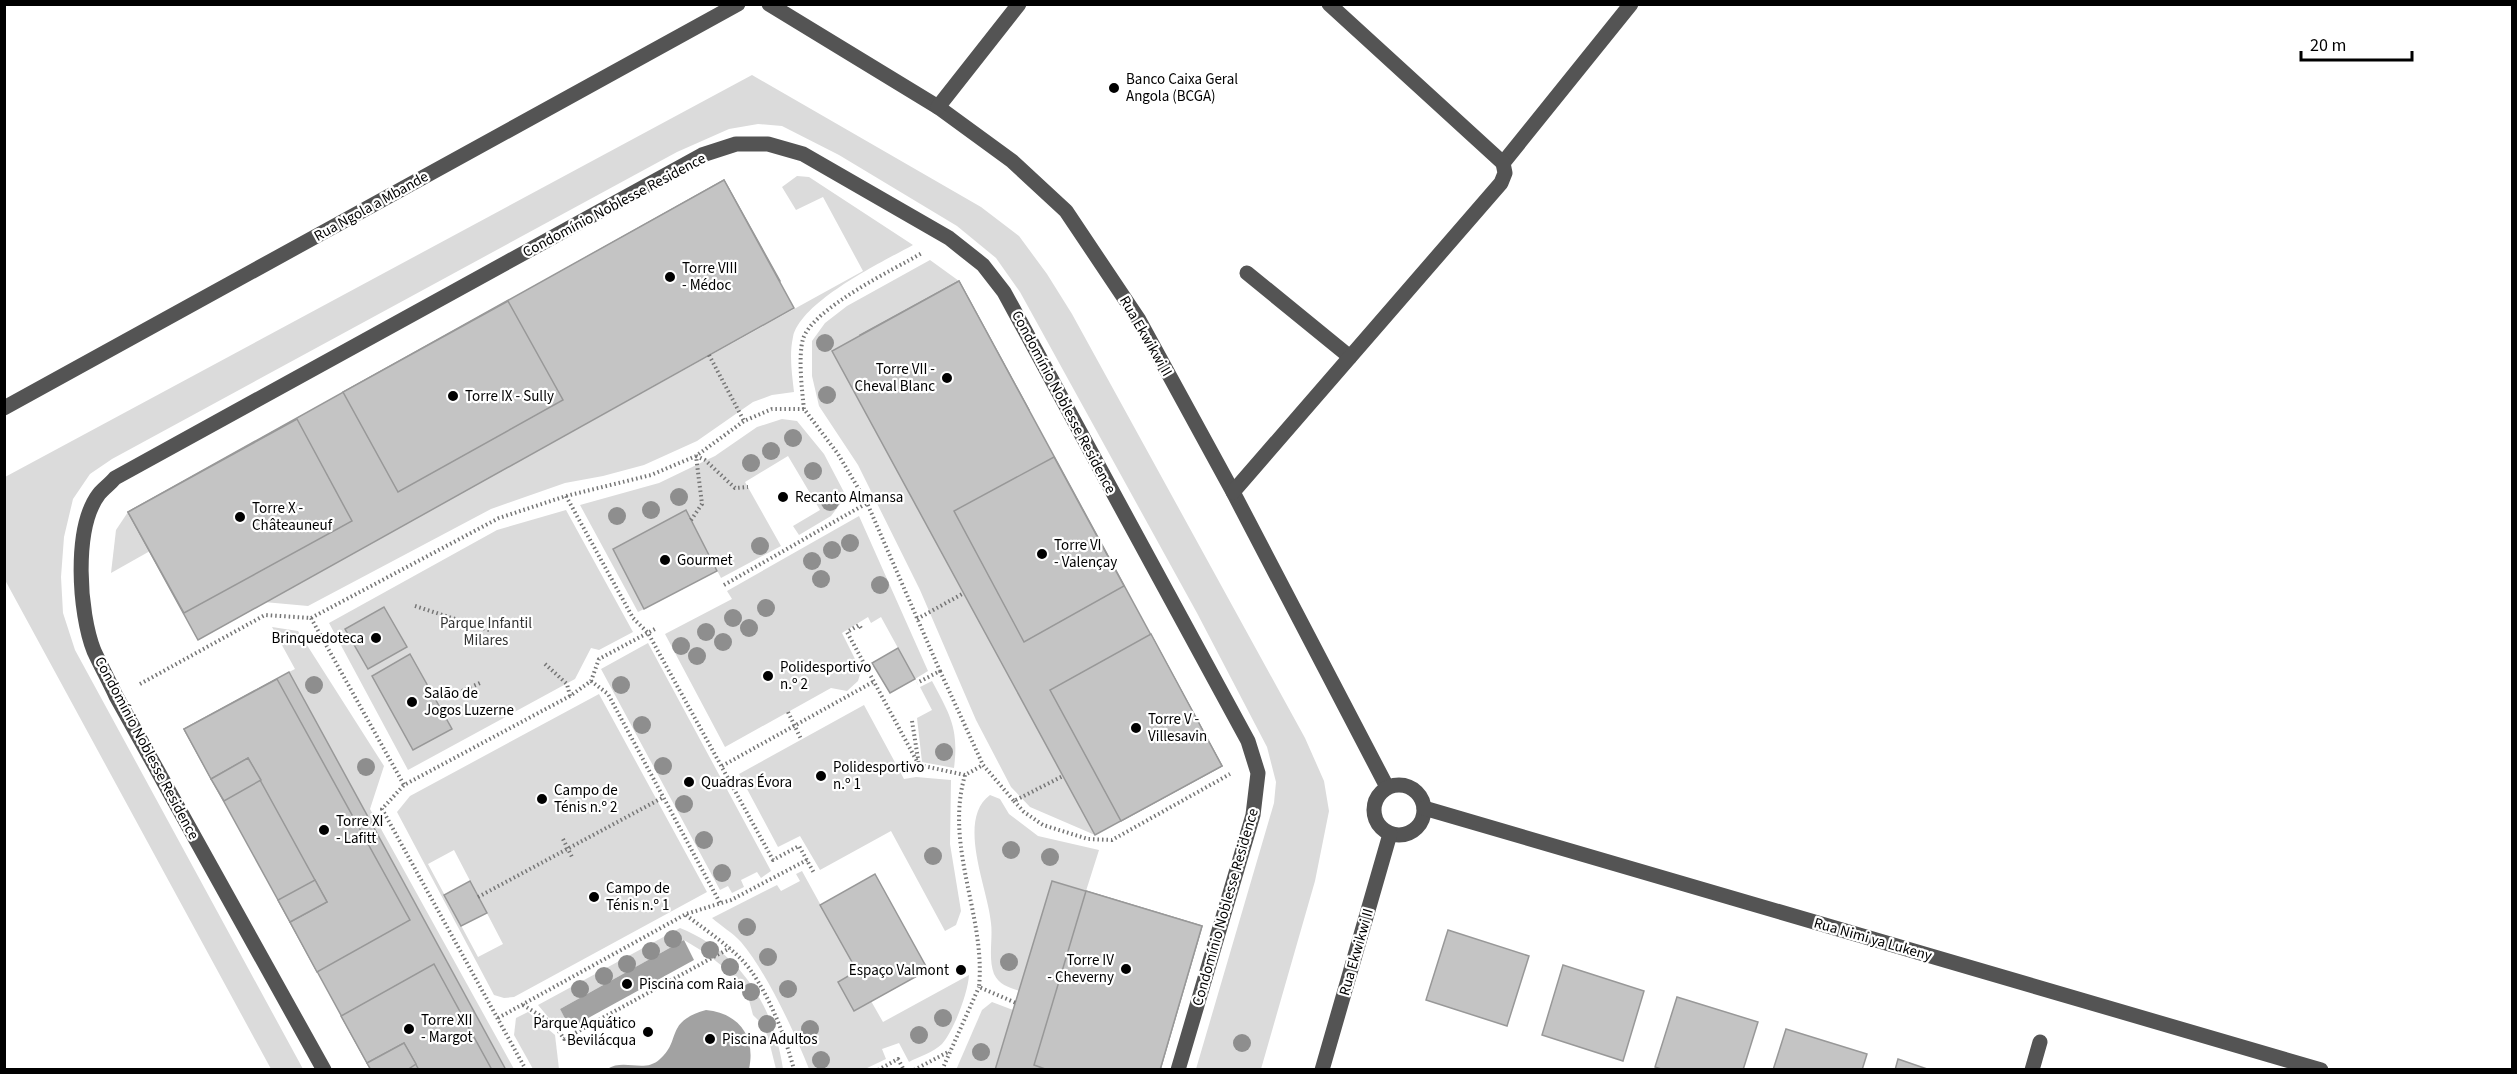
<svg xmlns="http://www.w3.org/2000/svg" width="2517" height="1074" font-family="'Source Sans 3',sans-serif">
<rect width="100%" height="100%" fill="#fff"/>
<g fill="#dbdbdb" fill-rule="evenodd">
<polygon points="752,75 981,207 1019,236 1047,274 1072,314 1305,738 1324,781 1329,811 1315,881 1261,1069 1196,1069 1274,803 1276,782 1267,747 1197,613 1020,292 996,258 957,226 839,155 782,126 758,124 729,129 677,152 112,459 90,474 73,499 64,537 61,577 63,613 75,650 303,1069 271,1069 5,580 5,477"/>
<path d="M797,176L809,177L913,245C882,262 801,301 793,337C789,355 792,374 794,392L772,395L753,402L697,441L644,465L603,476L565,483L491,509L308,606L264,602L863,271L823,197L796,210L782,187Z"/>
<polygon points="930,260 959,281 832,351 1095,835 1030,807 1011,787 976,720 920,590 858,465 819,406 812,376 812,341 825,323 847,306"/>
<polygon points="782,419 797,421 824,454 846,496 831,516 799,535 793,526 820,510 788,456 745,482 781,546 721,578 686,510 613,549 644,609 638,612 580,505 659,483 715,456 757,427"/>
<polygon points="566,510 633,632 599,650 591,648 575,679 408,770 329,623 497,530"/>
<polygon points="128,512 150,551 111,573 116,530"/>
<polygon points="859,516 928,671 915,679 881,617 871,623 868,617 842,633 861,671 858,681 847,691 831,688 725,747 665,634 732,599 727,591"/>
<polygon points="272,627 298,631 384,766 370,809 514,1069 506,1069 289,672 295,669"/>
<polygon points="648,643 771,871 761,878 757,872 741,880 744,887 732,893 728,886 720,890 601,669"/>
<path d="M932,681C950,715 959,728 954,768L922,762L917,718L932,710L920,687Z"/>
<path d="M599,694L707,892L514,997L504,998L494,995L397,812L410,796ZM454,850L503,944L478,957L428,864Z"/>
<polygon points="864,705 904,779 916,777 951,780 950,844 961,911 956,925 945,931 891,831 820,870 800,836 778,847 739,774"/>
<path d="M990,795L1000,799L1009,814L1038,836L1099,850L1086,891L1052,881L1019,991C1009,987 999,985 994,974C988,958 993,939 991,923C988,888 956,820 990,795Z"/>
<path d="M802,871L857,971L838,982L854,1011L871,1001L883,1022L969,975C968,993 954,1030 942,1044C934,1052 918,1057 909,1062L899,1043L882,1049L886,1059L865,1069H809C794,1031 767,973 741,942C733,933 721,926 712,918L777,885L781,891L800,881L796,874Z"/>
<path d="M680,928C740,952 774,1006 783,1069H776L768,1037L762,1024L753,1015L746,989L737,978L707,954L684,940L560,1009L565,1018L554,1024L538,1005Z"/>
<polygon points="992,1002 1013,1010 995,1069 956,1070 982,1010"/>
<polygon points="528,1012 555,1035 559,1069 533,1069 514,1035 516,1018"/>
</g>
<g fill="#a2a2a2">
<polygon points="684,940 694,960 570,1028 560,1009"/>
<path d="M706,1010C739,1013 756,1037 749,1069H607C625,1058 644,1074 660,1059C682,1040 664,1022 706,1010Z"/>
</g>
<g fill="#c4c4c4" stroke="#989898" stroke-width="1.5">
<polygon points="724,180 780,281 616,373 560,272"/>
<polygon points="724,180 794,308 198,640 128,512"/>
<polygon points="959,281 1029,410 930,465 860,335"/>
<polygon points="959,281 1222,766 1095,835 832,351"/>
<polygon points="508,301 563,400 398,492 343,392"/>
<polygon points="297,419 352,521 184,613 128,512"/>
<polygon points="1054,457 1124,586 1024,642 954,511"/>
<polygon points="686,510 717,571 644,609 613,549"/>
<polygon points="384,607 407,647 368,669 345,629"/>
<polygon points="1151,634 1222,766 1121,821 1050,690"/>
<polygon points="898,648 915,679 890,693 872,663"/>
<polygon points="410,654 452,729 413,750 372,676"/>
<polygon points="289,672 506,1070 371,1070 284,911 184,729"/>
<polygon points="277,679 410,920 317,972 290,922 327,902 248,758 211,779 184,729"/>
<polygon points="248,758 261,780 224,801 211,779"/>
<polygon points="875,874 928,970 854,1011 838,982 857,971 820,905"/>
<polygon points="315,880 327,902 290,922 278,900"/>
<polygon points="470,881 487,913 461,926 444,895"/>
<polygon points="1052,881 1202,926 1160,1070 995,1070"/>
<polygon points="1086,891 1202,926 1160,1070 1048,1070 1034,1065"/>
<polygon points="1448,930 1529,956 1507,1026 1426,1000"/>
<polygon points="434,964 492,1070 419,1070 404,1043 367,1063 341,1016"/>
<polygon points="1563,965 1644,991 1623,1061 1542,1035"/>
<polygon points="1677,997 1758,1022 1743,1070 1664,1070 1655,1067"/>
<polygon points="1786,1029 1867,1054 1862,1070 1773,1070"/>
<polygon points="404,1043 416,1064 407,1070 371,1070 367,1063"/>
<polygon points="1898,1059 1930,1070 1895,1070"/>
</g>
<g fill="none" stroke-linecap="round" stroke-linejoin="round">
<g stroke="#767676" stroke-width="4" stroke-dasharray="1.5 3" stroke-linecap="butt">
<polyline points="709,355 744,421"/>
<path d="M804,409C802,391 798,356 803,339C813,308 893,270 922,253"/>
<polyline points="696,456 705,460 735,488 748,487"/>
<polyline points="566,496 633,618 648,633 773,860 799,846 814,873"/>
<polyline points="691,520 702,504 696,456"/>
<polyline points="724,585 867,503"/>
<polyline points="415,606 492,631"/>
<polyline points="311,618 404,785"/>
<polyline points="917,619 964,593"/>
<polyline points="861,628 859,625 847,632 919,765"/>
<polyline points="545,664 567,684 570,696"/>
<polyline points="940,671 983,765 1014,801 1063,776"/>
<polyline points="591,681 608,694 720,903"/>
<polyline points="140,684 265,615 311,618 499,518 566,496 651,475 696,456 744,421 772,409 804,409 838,454 867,503 940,671 917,683"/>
<polyline points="462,691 480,683"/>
<polyline points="788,712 801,739"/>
<polyline points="912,721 919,765 965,775 983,765"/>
<polyline points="722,766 873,682"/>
<path d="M965,775C944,847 986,916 979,987L1016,1003"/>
<polyline points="1014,801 1024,812 1043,825 1088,839 1112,840 1230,774"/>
<polyline points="563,839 572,857"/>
<polyline points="478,897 662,798"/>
<path d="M686,915C704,929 724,942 740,958C764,981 786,1037 794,1070"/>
<polyline points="523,1005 554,1024 564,1039 730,948"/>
<polyline points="498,1018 686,914 731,900 807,860"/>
<polyline points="526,1070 382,809 404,785 570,696 591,681 599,659 655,629"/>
<polyline points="878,1070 898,1059 904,1070"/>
<polyline points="914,1070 950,1051"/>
<polyline points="942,1070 979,987"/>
</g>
<g stroke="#545454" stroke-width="15">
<polyline points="769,4 938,107 1012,161 1066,211 1139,320 1233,492 1387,787"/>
<polyline points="938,107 1019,4"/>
<polyline points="1503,163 1631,4"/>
<polyline points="1247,273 1350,357"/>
<polyline points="4,408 738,4"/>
<polyline points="1233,492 1501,183 1505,173 1503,163 1329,4"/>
<circle cx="1399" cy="810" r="25"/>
<polyline points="1424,808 2321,1070"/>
<path d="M324,1070L116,696C109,681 101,666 94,651C79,613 73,528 99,494C103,489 110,484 115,478L702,155L736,144H768L803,154L949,238L983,265L1004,292L1248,741L1258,773L1253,815L1178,1070"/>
<polyline points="1322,1070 1390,834"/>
<polyline points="2032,1070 2040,1042"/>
</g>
</g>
<g fill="#8e8e8e">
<circle cx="825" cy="343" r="9"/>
<circle cx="827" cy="395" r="9"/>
<circle cx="793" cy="438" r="9"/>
<circle cx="771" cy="451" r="9"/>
<circle cx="751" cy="463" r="9"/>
<circle cx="813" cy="471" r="9"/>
<circle cx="679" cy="497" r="9"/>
<circle cx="830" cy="502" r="9"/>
<circle cx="651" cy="510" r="9"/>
<circle cx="617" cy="516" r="9"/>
<circle cx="850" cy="543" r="9"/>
<circle cx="760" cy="546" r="9"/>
<circle cx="832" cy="550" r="9"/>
<circle cx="812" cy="561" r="9"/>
<circle cx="821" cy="579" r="9"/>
<circle cx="880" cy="585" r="9"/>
<circle cx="766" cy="608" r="9"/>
<circle cx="733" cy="618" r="9"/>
<circle cx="749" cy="628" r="9"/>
<circle cx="706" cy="632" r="9"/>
<circle cx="723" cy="642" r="9"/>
<circle cx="681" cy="646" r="9"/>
<circle cx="697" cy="656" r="9"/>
<circle cx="314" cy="685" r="9"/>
<circle cx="621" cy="685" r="9"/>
<circle cx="642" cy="725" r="9"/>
<circle cx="944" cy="752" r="9"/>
<circle cx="663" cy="766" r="9"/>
<circle cx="366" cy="767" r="9"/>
<circle cx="684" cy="804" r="9"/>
<circle cx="704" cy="840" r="9"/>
<circle cx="1011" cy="850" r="9"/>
<circle cx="933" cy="856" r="9"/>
<circle cx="1050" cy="857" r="9"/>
<circle cx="722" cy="873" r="9"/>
<circle cx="747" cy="927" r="9"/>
<circle cx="673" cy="939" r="9"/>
<circle cx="710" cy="950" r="9"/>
<circle cx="651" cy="951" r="9"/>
<circle cx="768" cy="957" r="9"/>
<circle cx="1009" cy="962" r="9"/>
<circle cx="627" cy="964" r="9"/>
<circle cx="730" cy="967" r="9"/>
<circle cx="604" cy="976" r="9"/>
<circle cx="580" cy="989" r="9"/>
<circle cx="788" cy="989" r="9"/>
<circle cx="751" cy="992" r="9"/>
<circle cx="943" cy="1018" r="9"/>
<circle cx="767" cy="1024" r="9"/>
<circle cx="810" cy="1029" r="9"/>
<circle cx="919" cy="1035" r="9"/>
<circle cx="1242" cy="1043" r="9"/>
<circle cx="981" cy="1052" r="9"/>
<circle cx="821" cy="1060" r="9"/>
</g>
<g fill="#000" stroke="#fff" stroke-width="2">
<circle cx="1114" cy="88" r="6"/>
<circle cx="670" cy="277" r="6"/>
<circle cx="947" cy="378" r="6"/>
<circle cx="453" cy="396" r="6"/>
<circle cx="783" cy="497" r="6"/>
<circle cx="240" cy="517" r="6"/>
<circle cx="1042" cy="554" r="6"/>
<circle cx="665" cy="560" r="6"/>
<circle cx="376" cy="638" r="6"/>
<circle cx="768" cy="676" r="6"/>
<circle cx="412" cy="702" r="6"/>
<circle cx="1136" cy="728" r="6"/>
<circle cx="821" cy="776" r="6"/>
<circle cx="689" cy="782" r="6"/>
<circle cx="542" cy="799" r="6"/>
<circle cx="324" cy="830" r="6"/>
<circle cx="594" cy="897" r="6"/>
<circle cx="1126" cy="969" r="6"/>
<circle cx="961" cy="970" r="6"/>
<circle cx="627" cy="984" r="6"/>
<circle cx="409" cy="1029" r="6"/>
<circle cx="648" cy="1032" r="6"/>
<circle cx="710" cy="1039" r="6"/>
</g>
<g text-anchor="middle" stroke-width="4.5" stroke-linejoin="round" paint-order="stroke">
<g font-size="15" fill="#000" stroke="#fff" text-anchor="start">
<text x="1126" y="84">Banco Caixa Geral<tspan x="1126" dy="17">Angola (BCGA)</tspan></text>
<text x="682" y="273">Torre VIII<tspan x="682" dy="17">- Médoc</tspan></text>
<text x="935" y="374" text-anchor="end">Torre VII -<tspan x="935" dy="17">Cheval Blanc</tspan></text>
<text x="465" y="401">Torre IX - Sully</text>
<text x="795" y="502">Recanto Almansa</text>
<text x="252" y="513">Torre X -<tspan x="252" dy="17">Châteauneuf</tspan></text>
<text x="1054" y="550">Torre VI<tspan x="1054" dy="17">- Valençay</tspan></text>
<text x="677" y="565">Gourmet</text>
<text x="364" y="643" text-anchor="end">Brinquedoteca</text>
<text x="780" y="672">Polidesportivo<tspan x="780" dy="17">n.º 2</tspan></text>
<text x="424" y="698">Salão de<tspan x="424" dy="17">Jogos Luzerne</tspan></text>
<text x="1148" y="724">Torre V -<tspan x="1148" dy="17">Villesavin</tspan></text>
<text x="833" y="772">Polidesportivo<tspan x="833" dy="17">n.º 1</tspan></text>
<text x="701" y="787">Quadras Évora</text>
<text x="554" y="795">Campo de<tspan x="554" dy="17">Ténis n.º 2</tspan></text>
<text x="336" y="826">Torre XI<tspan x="336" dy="17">- Lafitt</tspan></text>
<text x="606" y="893">Campo de<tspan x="606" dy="17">Ténis n.º 1</tspan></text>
<text x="1114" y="965" text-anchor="end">Torre IV<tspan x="1114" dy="17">- Cheverny</tspan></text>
<text x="949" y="975" text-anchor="end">Espaço Valmont</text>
<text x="639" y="989">Piscina com Raia</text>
<text x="421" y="1025">Torre XII<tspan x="421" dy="17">- Margot</tspan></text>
<text x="636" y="1028" text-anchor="end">Parque Aquático<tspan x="636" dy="17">Bevilácqua</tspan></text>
<text x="722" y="1044">Piscina Adultos</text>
</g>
<g font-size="15" fill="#000" stroke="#fff">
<text transform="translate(614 205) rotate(-28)" y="5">Condomínio Noblesse Residence</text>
<text transform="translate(371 206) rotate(-29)" y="5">Rua Ngola a Mbande</text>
<text transform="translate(1146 336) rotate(60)" y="5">Rua Ekwikwi II</text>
<text transform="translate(1064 402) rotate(62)" y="5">Condomínio Noblesse Residence</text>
<text transform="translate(147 748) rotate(62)" y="5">Condomínio Noblesse Residence</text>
<text transform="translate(1225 907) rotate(-74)" y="5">Condomínio Noblesse Residence</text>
<text transform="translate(1873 939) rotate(16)" y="5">Rua Nimi ya Lukeny</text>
<text transform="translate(1356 952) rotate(-74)" y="5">Rua Ekwikwi II</text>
</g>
<g font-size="15" fill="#323232" stroke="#fff">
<text x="486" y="628">Parque Infantil<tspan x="486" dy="17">Milares</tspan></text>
</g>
</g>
<rect width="2517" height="1074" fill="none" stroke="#000000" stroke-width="12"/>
<path d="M2301 51v9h111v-9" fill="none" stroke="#000000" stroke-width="3"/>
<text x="2310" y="51" font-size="18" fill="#000000" stroke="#ffffff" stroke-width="4.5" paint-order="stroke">20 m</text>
</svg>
